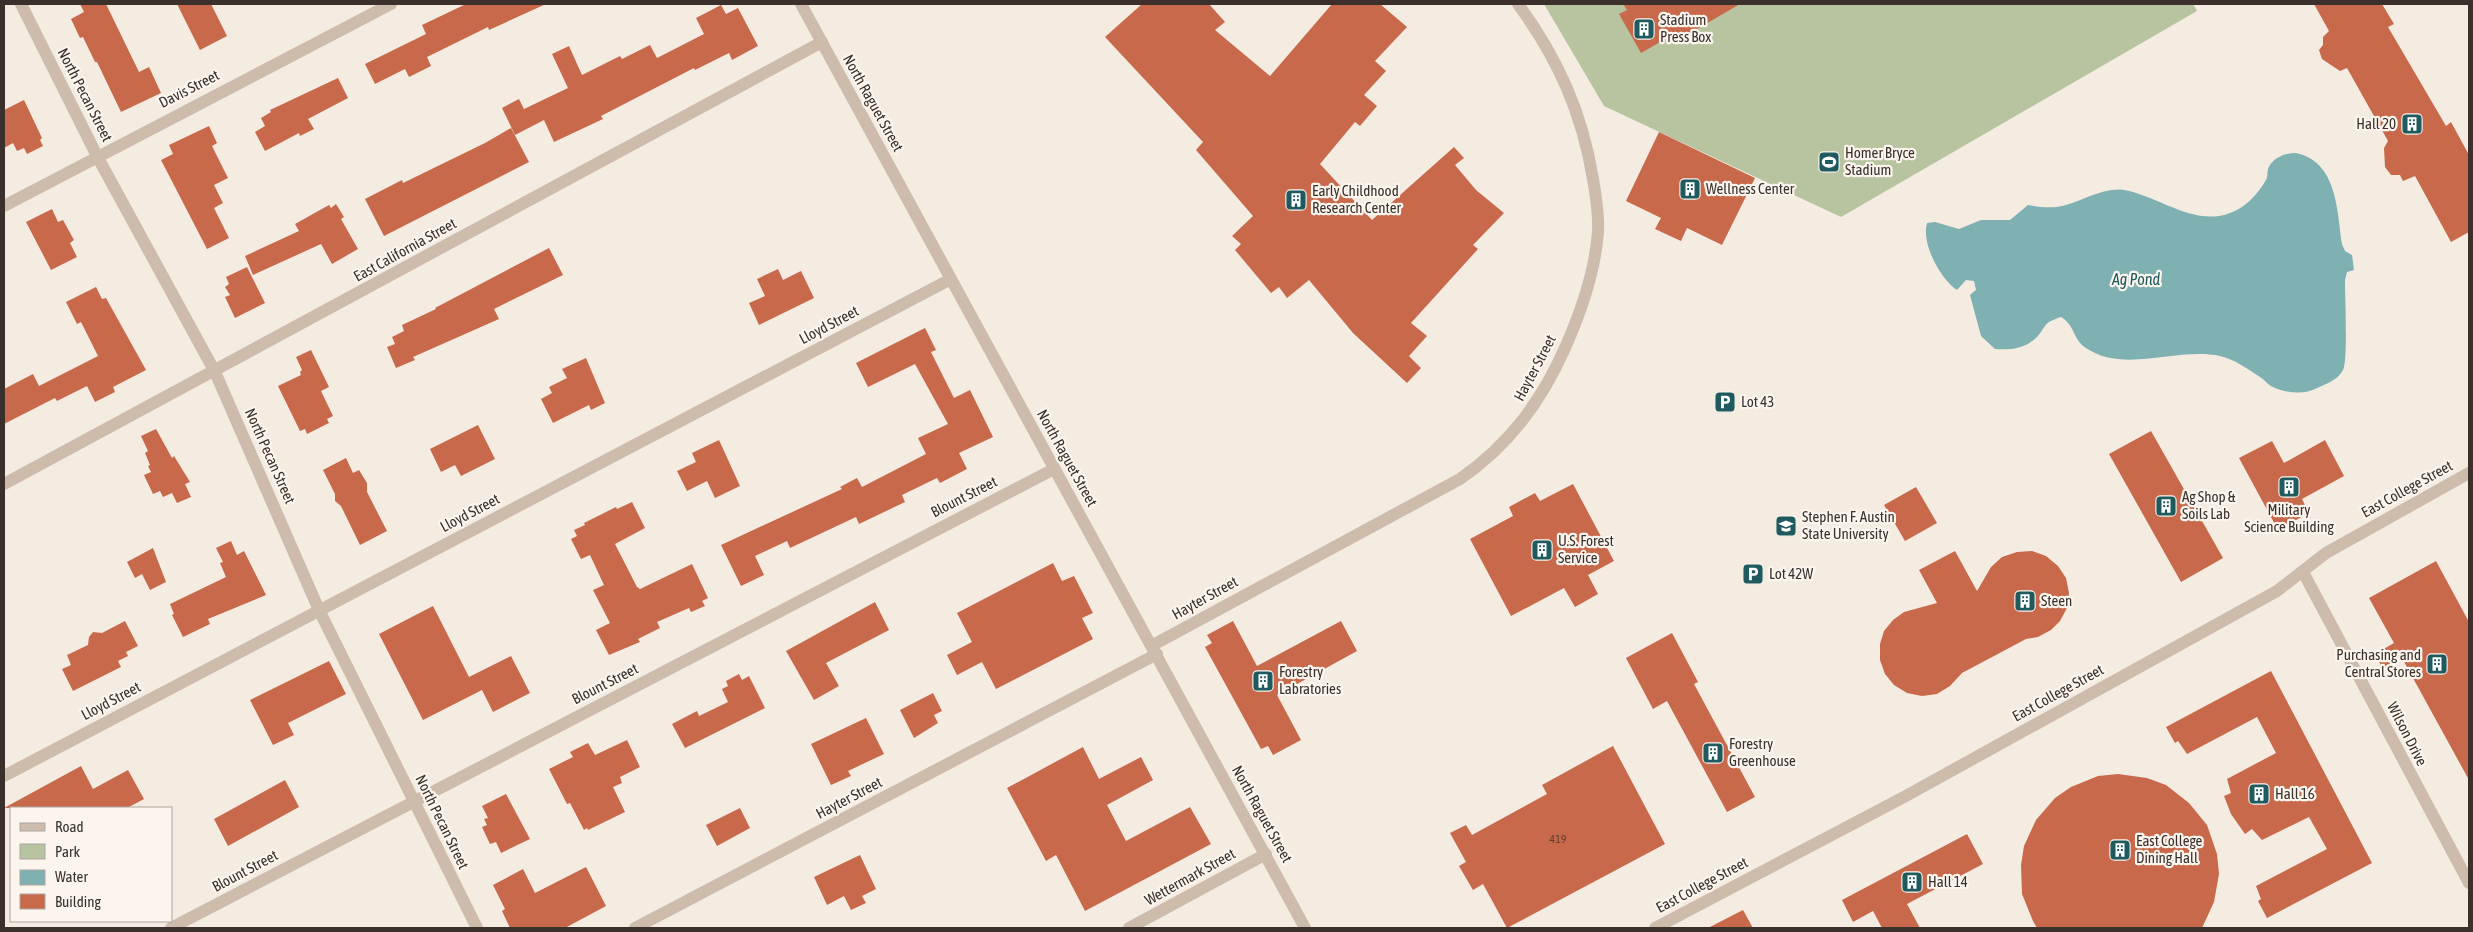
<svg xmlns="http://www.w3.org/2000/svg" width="2473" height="932" font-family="'Asap Condensed',sans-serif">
<rect width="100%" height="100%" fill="#f4ebe1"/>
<polygon fill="#b8c4a0" points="1544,4 2193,4 2197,11 1841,217 1604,106"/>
<path fill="#7fb0b2" d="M2296,153C2337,162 2337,209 2342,244L2345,251L2352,255L2354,270L2347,272L2345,280C2345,296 2348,361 2343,370C2337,381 2325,384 2315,389C2303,395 2284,393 2271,386C2267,384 2264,379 2260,377C2248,369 2234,359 2220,356C2177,347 2124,374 2086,348C2073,340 2075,325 2061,317C2042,323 2047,326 2037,337C2025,349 2011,350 1995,349L1981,336L1970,295L1976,290L1974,281L1966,280L1957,290C1940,279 1921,243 1927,223L1935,222L1959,229L1981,220H2010L2028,205C2040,207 2054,209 2066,205C2084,200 2105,187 2124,190C2158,196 2195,227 2230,213C2245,208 2258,194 2266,180C2268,177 2267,173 2268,169C2272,158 2285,153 2296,153Z"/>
<g fill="#c8694b">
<polygon points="80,4 106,4 139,72 149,67 161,93 121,112 97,62 95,62 83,37 80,38 71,19 84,12"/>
<polygon points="177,4 211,4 227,36 200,50"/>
<polygon points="466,4 546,4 489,30 488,27 427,57 431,66 409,77 405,69 375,84 365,64 426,34 422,25"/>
<polygon points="1142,4 1209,4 1225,22 1215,30 1270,76 1332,4 1380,4 1407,27 1375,61 1386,71 1364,95 1377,106 1360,126 1355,122 1320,164 1372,220 1454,147 1464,158 1455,165 1476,190 1504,213 1473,245 1478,249 1411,323 1427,336 1409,356 1421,368 1407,383 1353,333 1309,280 1287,298 1279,287 1271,293 1235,250 1241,244 1232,236 1253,216 1196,150 1203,142 1105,37"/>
<polygon points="1623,4 1740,4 1673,43 1669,37 1641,53 1619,14 1627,10"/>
<polygon points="2314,4 2382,4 2394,24 2388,27 2446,126 2451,122 2469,155 2469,232 2451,242 2415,176 2403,181 2400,175 2391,175 2385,167 2384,148 2388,141 2347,68 2340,71 2322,59 2319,50 2323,45 2323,37 2329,31"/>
<polygon points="721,5 726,14 738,8 758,46 732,60 729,53 695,70 694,68 601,116 603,119 554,142 544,120 515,135 502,108 519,99 524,109 568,88 552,54 569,46 582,75 620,56 622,59 650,45 657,58 704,34 696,18"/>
<polygon points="338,78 348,98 308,119 314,129 300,136 299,133 265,151 255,132 265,126 261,118 271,112 270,110"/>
<polygon points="24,100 42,138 40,140 43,146 27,154 24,148 17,151 13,143 4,148 4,110"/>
<polygon points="209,126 217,143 212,146 228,178 214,185 223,203 214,208 229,238 207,249 161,160 173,154 169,145"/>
<polygon points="511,128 529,162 384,236 365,199 402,180 403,183 485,143"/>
<polygon points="1659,132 1755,178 1722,245 1687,228 1681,241 1655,229 1661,218 1626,201"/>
<polygon points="336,204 344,217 341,219 358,249 332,264 321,244 253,275 245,256 299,231 295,224 329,205 331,208"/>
<polygon points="52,209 58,222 63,220 74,240 70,243 77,257 51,270 26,222"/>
<polygon points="549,248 563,275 494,309 499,319 413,357 415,360 396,368 387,347 395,344 392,337 404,331 402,325 436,309 435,308"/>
<polygon points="247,267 265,303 235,318 225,297 230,295 225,287 229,284 226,277"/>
<polygon points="778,269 783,280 801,271 814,298 759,325 749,303 765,296 757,279"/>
<polygon points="96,287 102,299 106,298 146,370 113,387 115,392 95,402 87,386 57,401 55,398 4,424 4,389 33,374 39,386 98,356 81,322 77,324 66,302"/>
<polygon points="925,328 936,350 931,352 954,398 970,390 993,437 959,453 967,469 940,483 937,478 902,495 905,502 859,524 856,517 790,548 787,541 755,556 764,575 741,586 721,545 842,489 840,487 857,478 862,487 926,454 918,438 948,424 915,364 868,387 856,363"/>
<polygon points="311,350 329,387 321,391 333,416 327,419 329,423 307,434 305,429 300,431 278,386 301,375 300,372 302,370 296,357"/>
<polygon points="586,358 605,403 591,410 589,405 553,423 541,399 552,393 549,387 567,378 562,369"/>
<polygon points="478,425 495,459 461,476 455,465 441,472 430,449"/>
<polygon points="156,429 172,458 174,456 190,482 185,484 191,497 177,503 172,493 163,497 160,491 153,494 144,475 151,472 148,466 150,465 145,453 148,451 141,436"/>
<polygon points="2151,431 2223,558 2181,582 2109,454"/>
<polygon points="719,440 740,486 715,498 707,481 687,491 677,471 696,462 692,453"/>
<polygon points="2325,440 2344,476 2302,499 2309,513 2278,530 2239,458 2272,441 2284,463"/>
<polygon points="346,458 353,473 359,470 367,483 367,492 387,531 360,545 341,506 335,501 335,494 323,470"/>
<polygon points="1573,484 1614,561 1588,575 1598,594 1575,607 1564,588 1511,616 1470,539 1513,516 1509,507 1535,493 1540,501"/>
<polygon points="1916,487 1937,523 1905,541 1884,505"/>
<polygon points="632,502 645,528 615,544 637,587 640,589 692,564 708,598 702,601 705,606 691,612 689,608 657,622 660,628 638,639 640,642 609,655 596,630 610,623 593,590 604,585 590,555 581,559 571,539 577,536 574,530 585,525 584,523 616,507 617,509"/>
<polygon points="231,541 237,555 244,551 266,595 208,619 210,624 183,637 172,615 174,614 170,604 226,577 220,563 223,562 216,548"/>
<polygon points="153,548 166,582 150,590 142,574 135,578 127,562"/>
<polygon points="1955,551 1977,591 1991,567 2002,557 2017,552 2032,551 2046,556 2058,566 2066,578 2069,593 2067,608 2060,621 2051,630 2038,637 2026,639 1962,673 1950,686 1937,694 1922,696 1907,693 1894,685 1885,674 1880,660 1880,644 1884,631 1893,620 1904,612 1937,603 1919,570"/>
<polygon points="2436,561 2469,622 2469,780 2402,658 2383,669 2375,654 2394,643 2369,598"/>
<polygon points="1053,563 1062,581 1074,576 1093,613 1082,618 1093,639 996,689 982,662 957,675 947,655 972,642 957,613"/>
<polygon points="875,602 889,630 826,663 839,686 814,700 786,651"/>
<polygon points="433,606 469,677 511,656 530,693 493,712 482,690 423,720 379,634"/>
<polygon points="125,621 138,646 126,652 128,656 118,661 121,667 73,691 62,669 71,665 67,655 88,645 89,637 93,632 102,633"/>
<polygon points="1233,621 1257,666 1341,621 1357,651 1277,695 1301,740 1273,755 1268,746 1261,749 1205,647 1212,643 1207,635"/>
<polygon points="1672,633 1698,682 1694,684 1755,797 1727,812 1667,701 1653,709 1626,658"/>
<polygon points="329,661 346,694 288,723 294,735 273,745 250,700"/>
<polygon points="2271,671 2372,863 2267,918 2258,901 2261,899 2256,886 2327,849 2309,817 2262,840 2252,829 2245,834 2231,814 2224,796 2231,793 2227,779 2276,753 2257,717 2187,754 2178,741 2175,743 2166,727"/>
<polygon points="739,674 742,680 749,676 765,708 685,748 672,724 697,711 699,716 728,702 722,689 728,686 726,681"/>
<polygon points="933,693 942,711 934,715 938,723 914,738 900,710"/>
<polygon points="866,718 884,754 848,771 851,776 831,785 811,744"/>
<polygon points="627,740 640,767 620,777 622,783 613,787 625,812 588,830 587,828 584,830 570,803 567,804 549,769 573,757 570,752 588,743 595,755"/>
<polygon points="1613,746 1665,844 1507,928 1483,884 1473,890 1459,866 1466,862 1450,833 1466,825 1472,835 1547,794 1542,785"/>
<polygon points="1083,747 1099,779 1141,757 1153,780 1107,805 1126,841 1190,807 1211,844 1085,911 1056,855 1046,861 1007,788"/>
<polygon points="81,766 93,789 128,770 144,799 127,808 4,808"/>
<polygon points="2118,774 2147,778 2166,785 2189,803 2207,825 2217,854 2219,874 2214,902 2202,928 2037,928 2033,921 2022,894 2021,865 2024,846 2036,820 2055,798 2071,787 2098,776"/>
<polygon points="285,780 299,807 228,846 214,819"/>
<polygon points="506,794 530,839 501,853 496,842 490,844 482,827 487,825 484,819 488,818 482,806"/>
<polygon points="740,808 750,828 717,846 706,825"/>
<polygon points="1967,834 1983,864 1907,904 1920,928 1882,928 1873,911 1853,922 1842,900"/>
<polygon points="860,855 876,889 862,896 866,903 851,910 844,896 827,905 814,877"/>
<polygon points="586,867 606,906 565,928 510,928 502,911 505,909 493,885 523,869 535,893"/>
<polygon points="1743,910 1753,928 1708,928"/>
</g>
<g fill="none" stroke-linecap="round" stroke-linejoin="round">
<g stroke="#cdbbac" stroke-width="12">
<polyline points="21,4 97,156 215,372 319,610 477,928"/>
<polyline points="801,4 1305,928"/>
<polyline points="4,206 391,4"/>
<polyline points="4,484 822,42"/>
<polyline points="2303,572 2469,883"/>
<path d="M1153,645L1460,479C1509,445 1541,402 1565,348C1581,312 1595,272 1598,232C1599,215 1596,196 1593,179C1582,112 1558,59 1518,4"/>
<polyline points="4,776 951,279"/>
<polyline points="171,928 1054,469"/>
<polyline points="635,928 1157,654"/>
<polyline points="1129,928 1266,854"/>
<polyline points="1655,928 1904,797 2277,591 2326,553 2469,473"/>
</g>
</g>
<defs>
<g id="building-square" transform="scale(1.125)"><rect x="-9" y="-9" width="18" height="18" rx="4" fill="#1f5a5e" stroke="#fbf5ee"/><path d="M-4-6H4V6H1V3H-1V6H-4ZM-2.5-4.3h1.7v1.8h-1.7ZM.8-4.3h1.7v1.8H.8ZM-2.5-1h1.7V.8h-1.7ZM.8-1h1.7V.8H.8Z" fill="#fff"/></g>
<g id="stadium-square" transform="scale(1.125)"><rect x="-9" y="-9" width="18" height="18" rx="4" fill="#1f5a5e" stroke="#fbf5ee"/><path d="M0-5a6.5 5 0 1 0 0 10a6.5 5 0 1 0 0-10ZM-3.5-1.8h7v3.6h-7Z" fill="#fff"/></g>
<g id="parking-square" transform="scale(1.125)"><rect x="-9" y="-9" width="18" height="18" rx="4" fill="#1f5a5e" stroke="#fbf5ee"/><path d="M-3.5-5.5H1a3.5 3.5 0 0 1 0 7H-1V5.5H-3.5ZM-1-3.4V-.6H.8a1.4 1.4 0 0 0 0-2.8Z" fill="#fff"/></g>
<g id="university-square" transform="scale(1.125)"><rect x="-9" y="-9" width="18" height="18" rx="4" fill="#1f5a5e" stroke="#fbf5ee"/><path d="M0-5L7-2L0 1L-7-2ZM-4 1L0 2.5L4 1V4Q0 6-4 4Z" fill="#fff"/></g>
</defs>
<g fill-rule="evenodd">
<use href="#building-square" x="1644" y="29"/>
<use href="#building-square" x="2412" y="124"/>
<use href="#stadium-square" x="1829" y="162"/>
<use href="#building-square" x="1690" y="189"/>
<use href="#building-square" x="1296" y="200"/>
<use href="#parking-square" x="1725" y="402"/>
<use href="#building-square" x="2289" y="487"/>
<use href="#building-square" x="2166" y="506"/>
<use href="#university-square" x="1786" y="526"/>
<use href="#building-square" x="1542" y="550"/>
<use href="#parking-square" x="1753" y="574"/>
<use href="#building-square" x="2025" y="601"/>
<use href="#building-square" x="2437" y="664"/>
<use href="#building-square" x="1263" y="681"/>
<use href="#building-square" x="1713" y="753"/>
<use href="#building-square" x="2259" y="794"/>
<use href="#building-square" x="2120" y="850"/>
<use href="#building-square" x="1912" y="882"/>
</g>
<g text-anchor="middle" stroke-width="4.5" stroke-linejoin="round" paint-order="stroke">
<g font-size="12" fill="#5e3e33">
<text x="1558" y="843">419</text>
</g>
<g font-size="15" fill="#3b302b" stroke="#fbf5ee" text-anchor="start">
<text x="1660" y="25">Stadium<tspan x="1660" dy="17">Press Box</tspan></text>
<text x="2396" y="129" text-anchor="end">Hall 20</text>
<text x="1845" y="158">Homer Bryce<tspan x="1845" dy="17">Stadium</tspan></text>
<text x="1706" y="194">Wellness Center</text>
<text x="1312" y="196">Early Childhood<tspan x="1312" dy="17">Research Center</tspan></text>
<text x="1741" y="407">Lot 43</text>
<text x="2182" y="502">Ag Shop &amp;<tspan x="2182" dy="17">Soils Lab</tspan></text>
<text x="2289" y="515" text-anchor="middle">Military<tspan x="2289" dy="17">Science Building</tspan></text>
<text x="1802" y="522">Stephen F. Austin<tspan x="1802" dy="17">State University</tspan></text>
<text x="1558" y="546">U.S. Forest<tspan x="1558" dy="17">Service</tspan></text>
<text x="1769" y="579">Lot 42W</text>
<text x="2041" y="606">Steen</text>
<text x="2421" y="660" text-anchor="end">Purchasing and<tspan x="2421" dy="17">Central Stores</tspan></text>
<text x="1279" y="677">Forestry<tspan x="1279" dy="17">Labratories</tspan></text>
<text x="1729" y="749">Forestry<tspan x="1729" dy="17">Greenhouse</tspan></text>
<text x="2275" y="799">Hall 16</text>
<text x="2136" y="846">East College<tspan x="2136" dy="17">Dining Hall</tspan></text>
<text x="1928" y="887">Hall 14</text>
</g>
<g font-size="15" fill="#3b302b" stroke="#fbf5ee">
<text transform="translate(189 89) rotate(-27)" y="5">Davis Street</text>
<text transform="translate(85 95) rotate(63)" y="5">North Pecan Street</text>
<text transform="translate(873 103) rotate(61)" y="5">North Raguet Street</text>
<text transform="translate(405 250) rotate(-29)" y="5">East California Street</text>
<text transform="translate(829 325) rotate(-28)" y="5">Lloyd Street</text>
<text transform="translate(1535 368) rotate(-62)" y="5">Hayter Street</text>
<text transform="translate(270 456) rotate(66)" y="5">North Pecan Street</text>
<text transform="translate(1067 458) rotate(61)" y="5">North Raguet Street</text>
<text transform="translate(2407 489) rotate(-29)" y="5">East College Street</text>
<text transform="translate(964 497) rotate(-27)" y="5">Blount Street</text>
<text transform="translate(470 513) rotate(-28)" y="5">Lloyd Street</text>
<text transform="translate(1205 598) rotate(-29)" y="5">Hayter Street</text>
<text transform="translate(605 684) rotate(-27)" y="5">Blount Street</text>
<text transform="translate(2058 693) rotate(-29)" y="5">East College Street</text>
<text transform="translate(111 701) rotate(-28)" y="5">Lloyd Street</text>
<text transform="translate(2407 734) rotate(63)" y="5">Wilson Drive</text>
<text transform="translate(849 798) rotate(-28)" y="5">Hayter Street</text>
<text transform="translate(1262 814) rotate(61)" y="5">North Raguet Street</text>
<text transform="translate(442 822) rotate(64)" y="5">North Pecan Street</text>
<text transform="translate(245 871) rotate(-28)" y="5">Blount Street</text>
<text transform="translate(1190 877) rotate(-29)" y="5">Wettermark Street</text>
<text transform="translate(1702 885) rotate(-28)" y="5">East College Street</text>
</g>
<g font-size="16" font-style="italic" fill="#1f5a5e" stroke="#fbf5ee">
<text x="2136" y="285">Ag Pond</text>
</g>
</g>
<rect width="2473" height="932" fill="none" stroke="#3b302b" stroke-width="10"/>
<rect x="10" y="807" width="162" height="115" fill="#fbf5ee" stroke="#aea6a0"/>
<rect x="20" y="823" width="25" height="8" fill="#cdbbac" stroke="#aea6a0"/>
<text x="55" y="832" font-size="15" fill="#3b302b">Road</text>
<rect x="20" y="844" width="25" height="15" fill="#b8c4a0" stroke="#aea6a0"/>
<text x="55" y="857" font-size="15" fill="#3b302b">Park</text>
<rect x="20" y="870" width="25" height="15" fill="#7fb0b2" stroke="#aea6a0"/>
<text x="55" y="882" font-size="15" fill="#3b302b">Water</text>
<rect x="20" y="894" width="25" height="15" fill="#c8694b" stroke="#aea6a0"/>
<text x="55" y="907" font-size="15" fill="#3b302b">Building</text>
</svg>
